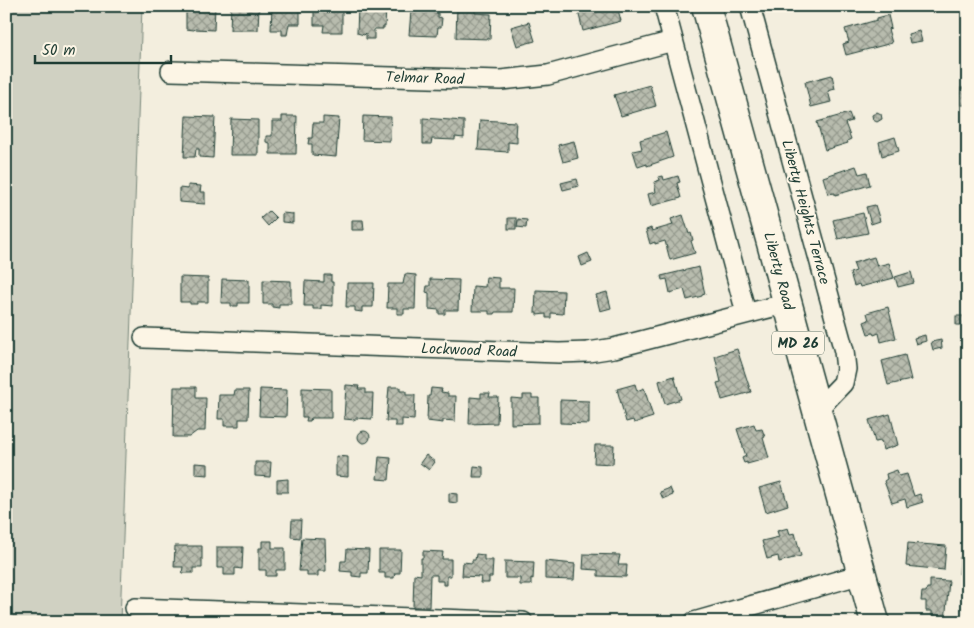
<svg xmlns="http://www.w3.org/2000/svg" width="974" height="628" font-family="Kalam,sans-serif">
<defs>
<pattern id="building-cross-hatch" width="8" height="8" patternUnits="userSpaceOnUse" patternTransform="scale(1.25)"><rect width="8" height="8" fill="#b8bcae"/><path d="M0 0l8 8M0 8l8-8" fill="none" stroke="#959a8e"/></pattern>
</defs>
<rect width="100%" height="100%" fill="#f3eede"/>
<filter id="ink" filterUnits="userSpaceOnUse"><feTurbulence type="fractalNoise" baseFrequency=".02" numOctaves="2"/><feDisplacementMap in="SourceGraphic" scale="10" xChannelSelector="R" yChannelSelector="G"/><feConvolveMatrix kernelMatrix="1 2 1 2 8 2 1 2 1" color-interpolation-filters="sRGB"/></filter>
<g filter="url(#ink)">
<polygon fill="#d0d1c2" stroke="#78877b" points="6,6 142,6 120,622 6,622"/>
<g fill="url(#building-cross-hatch)" stroke="#1f3d34">
<polygon points="186,6 215,6 214,30 195,29 194,30 186,29"/>
<polygon points="231,6 259,6 258,30 230,30"/>
<polygon points="272,6 300,6 300,24 289,24 287,35 282,35 282,30 271,30"/>
<polygon points="314,6 342,6 342,32 323,32 324,25 314,25"/>
<polygon points="358,6 386,6 385,27 383,27 383,29 374,29 374,39 366,39 366,33 364,35 357,33"/>
<polygon points="457,6 475,6 475,13 491,14 490,39 456,38"/>
<polygon points="617,6 621,21 583,31 577,7"/>
<polygon points="411,11 438,13 438,17 442,18 441,27 438,27 437,36 409,35"/>
<polygon points="888,15 891,28 888,29 892,43 846,55 843,44 849,42 845,29 877,20 877,18"/>
<polygon points="529,22 535,41 517,46 511,27"/>
<polygon points="919,31 922,41 910,43 908,34"/>
<polygon points="832,75 835,89 828,91 831,102 811,107 805,82"/>
<polygon points="650,85 656,106 621,116 614,95"/>
<rect x="961" y="88" width="7" height="17"/>
<polygon points="877,112 881,114 882,119 877,122 873,120 872,115"/>
<polygon points="849,113 852,121 845,123 851,139 847,141 848,143 825,150 817,122"/>
<polygon points="186,116 215,117 213,158 199,157 199,149 196,149 195,157 184,157"/>
<polygon points="282,116 297,116 296,154 270,154 270,143 266,142 266,136 272,136 272,121 282,121"/>
<polygon points="363,116 391,117 390,141 362,140"/>
<polygon points="323,117 339,118 336,157 312,155 312,144 308,144 309,138 312,138 313,123 323,123"/>
<polygon points="423,118 464,121 464,138 455,137 455,140 432,139 431,144 423,144"/>
<polygon points="231,119 258,120 258,155 230,155"/>
<polygon points="480,120 516,122 515,136 517,136 517,143 508,142 508,152 478,150"/>
<polygon points="666,132 673,157 647,166 647,164 638,167 633,151 642,149 640,140"/>
<polygon points="895,137 899,151 882,156 879,142"/>
<polygon points="574,141 578,158 563,162 558,145"/>
<polygon points="856,166 859,174 867,172 870,185 835,195 835,193 828,194 823,177"/>
<polygon points="663,176 664,180 678,176 680,182 677,183 681,198 651,206 648,194 656,192 654,182 660,180 659,177"/>
<polygon points="577,179 579,186 563,190 561,183"/>
<polygon points="188,185 201,186 200,192 205,192 205,204 179,202 179,188 188,189"/>
<polygon points="875,205 880,221 871,224 866,207"/>
<polygon points="269,211 276,218 268,226 261,218"/>
<polygon points="282,213 293,214 293,223 282,222"/>
<polygon points="863,213 868,233 838,239 833,220"/>
<polygon points="683,215 689,234 691,233 693,240 691,241 695,253 670,260 665,241 655,244 655,242 650,244 646,230 651,228 652,231 673,225 671,219"/>
<rect x="508" y="218" width="8" height="11"/>
<polygon points="518,219 527,220 526,228 517,227"/>
<polygon points="352,220 363,220 364,230 352,230"/>
<polygon points="588,253 592,262 582,266 579,257"/>
<polygon points="874,257 877,266 889,263 894,278 860,287 859,284 854,286 850,273 856,271 853,263"/>
<polygon points="699,267 705,294 702,295 702,296 687,300 684,289 670,293 667,279 662,280 661,276"/>
<polygon points="911,272 914,283 898,287 895,277"/>
<polygon points="405,274 416,275 415,309 404,309 404,314 397,314 397,308 387,308 388,284 403,284"/>
<polygon points="324,275 331,275 331,282 333,282 333,306 321,305 321,309 313,309 313,306 304,306 305,281 324,282"/>
<polygon points="180,277 208,278 208,302 197,302 197,304 190,304 190,302 180,302"/>
<polygon points="486,277 499,278 499,288 514,288 513,312 495,312 494,314 489,314 489,311 472,311 473,286 485,287"/>
<polygon points="222,279 249,280 249,303 238,303 238,306 231,306 231,303 221,303"/>
<polygon points="430,279 459,280 458,310 445,310 445,314 439,314 439,310 429,309 429,293 426,292 427,286 430,286"/>
<polygon points="263,280 291,281 291,304 279,304 279,308 272,307 272,304 263,304"/>
<polygon points="347,283 374,283 373,307 362,307 362,312 355,311 355,307 346,307"/>
<polygon points="536,290 564,291 563,314 551,313 551,318 546,318 546,314 537,315 537,313 535,313"/>
<polygon points="607,292 611,308 600,311 596,295"/>
<polygon points="888,307 896,338 881,342 879,333 874,335 873,333 868,334 864,322 869,320 867,313"/>
<rect x="956" y="316" width="9" height="9"/>
<polygon points="925,335 926,341 916,344 914,338"/>
<polygon points="941,340 942,348 933,350 931,342"/>
<polygon points="737,349 751,392 722,400 717,383 721,382 715,356"/>
<polygon points="905,355 911,380 888,385 882,361"/>
<polygon points="674,376 681,399 665,404 659,381"/>
<polygon points="635,384 637,391 644,388 653,417 634,423 633,420 626,422 617,389"/>
<polygon points="346,385 359,386 358,389 366,389 366,393 373,393 372,419 355,418 355,420 344,419"/>
<polygon points="174,387 196,387 196,398 206,398 205,431 197,431 189,437 173,437"/>
<polygon points="389,387 400,387 400,391 406,391 406,395 415,395 414,420 402,419 402,426 395,426 395,421 386,421"/>
<polygon points="302,388 331,389 331,418 311,418 310,421 306,421 307,417 302,417"/>
<polygon points="431,388 442,389 441,392 448,393 448,396 456,396 455,421 443,420 443,423 427,421 428,396 430,396"/>
<polygon points="260,389 287,390 286,417 259,416"/>
<polygon points="235,390 249,390 248,419 239,419 239,426 224,426 224,419 218,419 219,395 234,395"/>
<polygon points="481,393 490,393 489,397 498,397 497,423 469,424 470,397 481,398"/>
<polygon points="523,395 532,395 532,398 539,398 539,423 511,424 511,398 523,399"/>
<polygon points="560,400 589,401 589,424 560,423"/>
<polygon points="890,414 898,445 883,450 881,441 875,442 869,420"/>
<polygon points="754,424 756,430 762,429 765,437 763,438 769,458 747,464 747,462 744,463 742,458 746,456 737,429"/>
<circle cx="364" cy="437" r="6"/>
<polygon points="595,445 614,445 613,464 594,463"/>
<polygon points="426,455 435,462 429,470 420,463"/>
<polygon points="336,456 348,457 348,477 336,476"/>
<polygon points="379,457 391,458 389,480 377,479"/>
<polygon points="255,462 271,462 270,477 255,476"/>
<polygon points="195,463 208,464 208,475 195,474"/>
<polygon points="474,466 483,467 483,477 473,477"/>
<polygon points="897,470 899,476 907,474 914,496 920,494 923,502 907,507 905,499 892,503 884,481 887,479 886,474"/>
<polygon points="288,479 288,492 277,492 277,480"/>
<polygon points="781,482 788,505 766,512 759,488"/>
<polygon points="670,488 673,495 663,499 660,492"/>
<polygon points="449,493 457,494 457,503 449,502"/>
<polygon points="292,520 301,520 300,538 291,537"/>
<polygon points="788,528 790,534 795,533 801,556 779,562 778,556 767,559 762,541 779,537 777,531"/>
<polygon points="302,538 325,539 326,571 318,571 318,576 307,576 307,571 299,571"/>
<polygon points="262,541 272,541 272,548 285,548 285,570 276,570 276,576 266,576 266,570 259,570 259,548 262,548"/>
<polygon points="908,543 946,546 944,570 906,566"/>
<polygon points="175,546 202,546 202,568 193,568 193,573 182,573 183,567 174,567"/>
<polygon points="217,547 243,547 242,569 235,568 235,575 224,575 224,568 217,568"/>
<polygon points="347,549 369,550 368,573 361,573 361,577 352,576 352,572 340,571 341,561 346,561"/>
<polygon points="379,550 401,550 400,573 395,573 394,578 385,578 385,573 379,573"/>
<polygon points="423,551 443,552 442,559 451,559 451,576 447,576 447,585 443,585 443,581 437,581 437,575 430,575 429,607 413,607 414,574 421,575 421,558 423,558"/>
<polygon points="476,554 484,555 484,560 493,560 492,577 489,577 489,583 480,583 481,577 462,576 463,562 472,563 472,560 475,560"/>
<polygon points="584,554 620,555 618,565 627,565 626,577 598,576 598,570 583,569"/>
<polygon points="960,557 968,557 968,574 959,574"/>
<polygon points="505,561 534,562 533,579 531,578 531,585 520,585 520,578 505,578"/>
<polygon points="545,561 575,564 574,580 545,579"/>
<polygon points="930,580 949,581 945,621 932,620 932,611 926,611 926,601 921,601 922,592 926,592 927,588 930,588"/>
</g>
<g fill="none" stroke-linecap="round" stroke-linejoin="round">
<g stroke="#1f3d34" stroke-width="22">
<g id="minor">
<polyline points="664,6 746,313"/>
<polyline points="750,6 844,351 846,369 843,383 817,410"/>
<polyline points="171,71 501,80 548,75 673,41"/>
<polyline points="144,338 559,353 588,352 614,348 788,303"/>
<polyline points="135,608 523,622"/>
<polyline points="694,622 862,574"/>
</g>
</g>
<g stroke="#1f3d34" stroke-width="31">
<polyline id="primary" points="706,6 875,622"/>
</g>
<use href="#minor" stroke="#fcf5e5" stroke-width="19"/>
<use href="#primary" stroke="#fcf5e5" stroke-width="28"/>
</g>
</g>
<g text-anchor="middle" stroke-width="4" stroke-linejoin="round" paint-order="stroke">
<rect fill="#fcf5e5" stroke="#617469" stroke-width="1" x="772" y="331.5" width="52" height="23" rx="4"/>
<g font-size="14" font-weight="bold" fill="#1f3d34">
<text x="798" y="348">MD 26</text>
</g>
<g font-size="15" fill="#1f3d34" stroke="#fcf5e5">
<text transform="translate(425 78) rotate(2)" y="5">Telmar Road</text>
<text transform="translate(806 212) rotate(75)" y="5">Liberty Heights Terrace</text>
<text transform="translate(779 271) rotate(75)" y="5">Liberty Road</text>
<text transform="translate(469 350) rotate(2)" y="5">Lockwood Road</text>
</g>
</g>
<rect width="974" height="628" fill="none" stroke="#fcf5e5" stroke-width="25"/>
<rect x="12" y="12" width="949" height="603" fill="none" stroke="#1f3d34" stroke-width="2" filter="url(#ink)"/>
<path d="M35 55v8h136v-8" fill="none" stroke="#1f3d34" stroke-width="2.5"/>
<text x="42" y="55" font-size="15" fill="#1f3d34" stroke="#fcf5e5" stroke-width="4" paint-order="stroke">50 m</text>
</svg>
